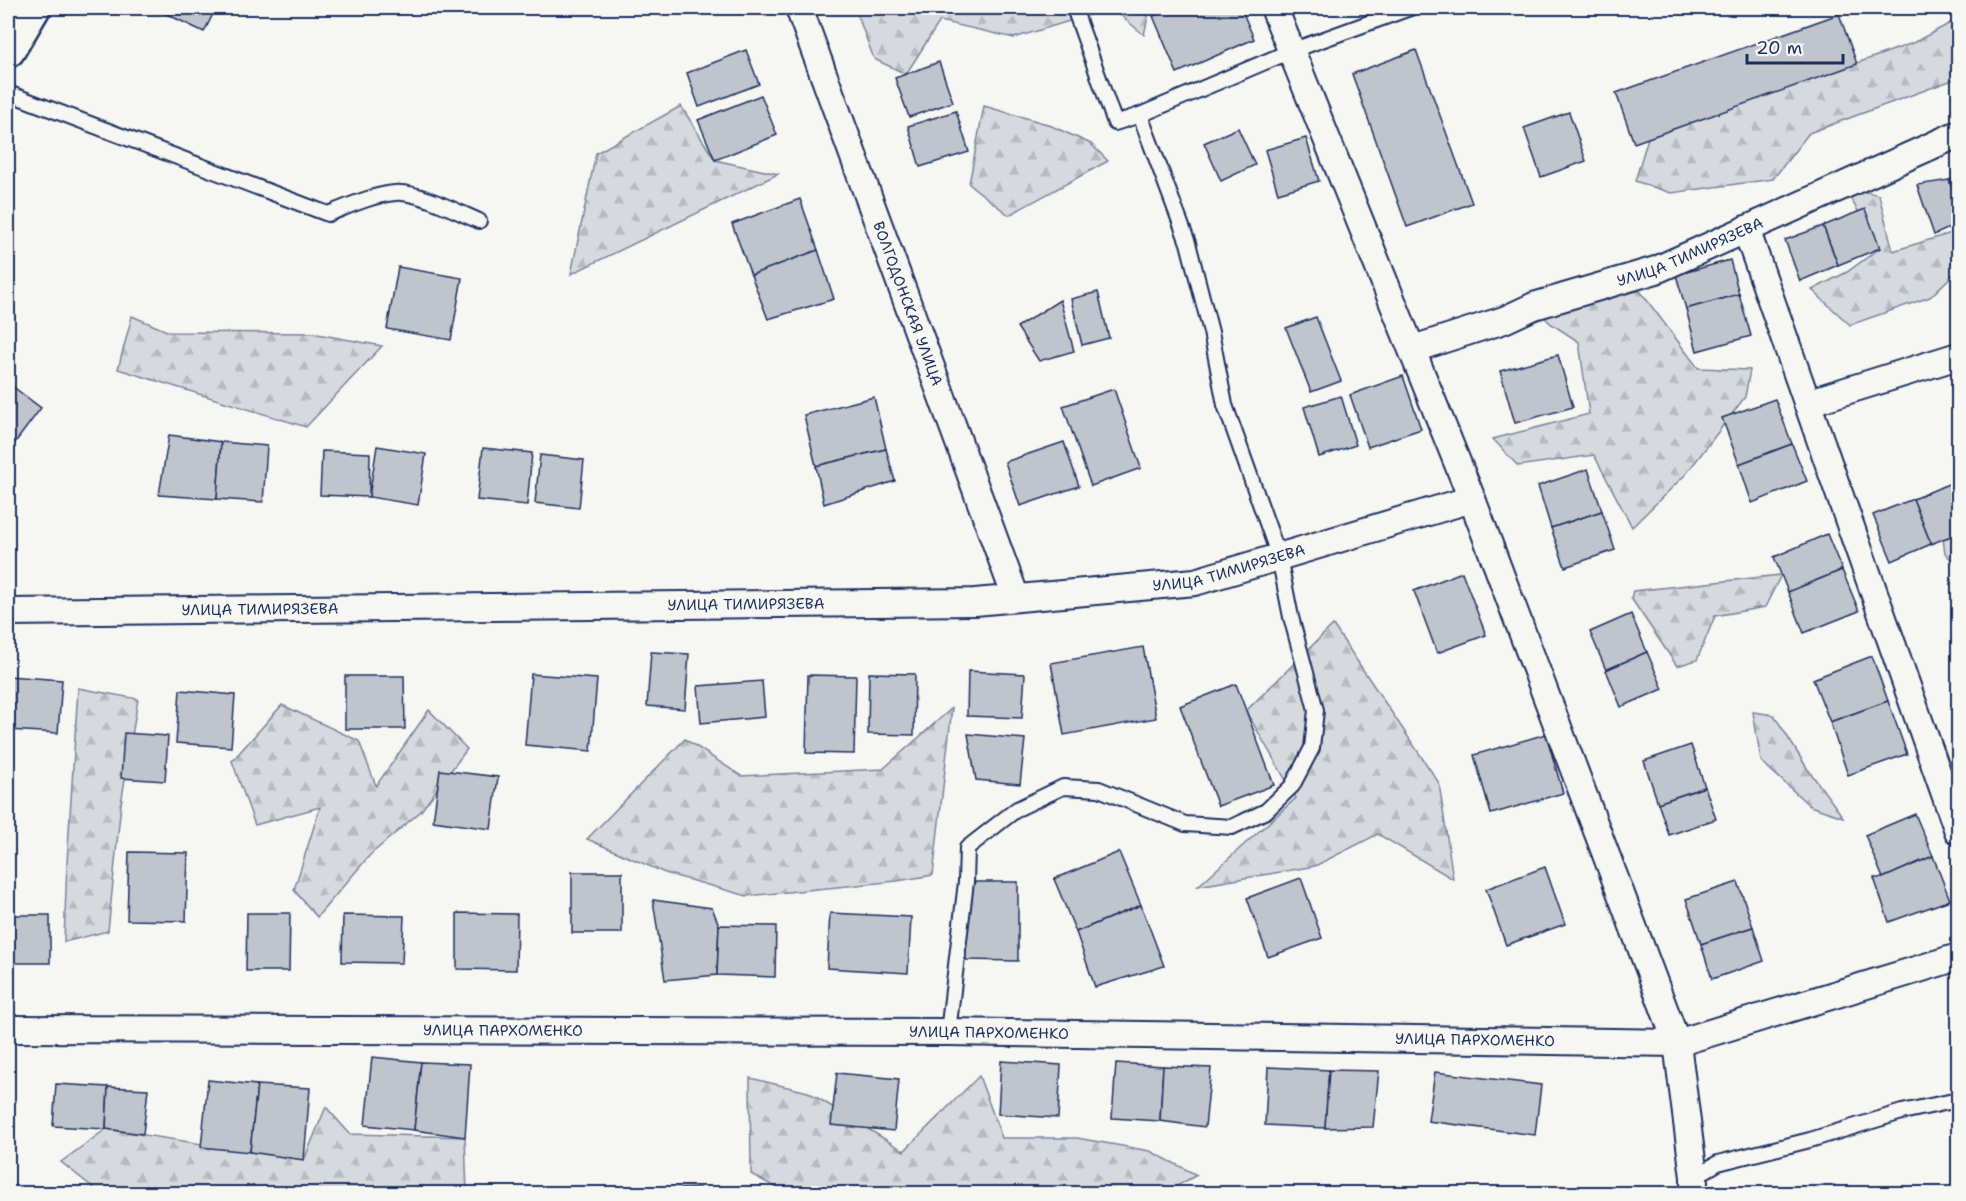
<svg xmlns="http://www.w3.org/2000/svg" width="1966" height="1201" font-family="'Shantell Sans',sans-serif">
<defs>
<pattern id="forest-firs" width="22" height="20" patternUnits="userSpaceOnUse" patternTransform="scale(1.5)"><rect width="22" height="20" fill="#d6d9dd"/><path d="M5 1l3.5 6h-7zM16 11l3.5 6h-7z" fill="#b7bbc0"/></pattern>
</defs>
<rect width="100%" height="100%" fill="#f6f6f2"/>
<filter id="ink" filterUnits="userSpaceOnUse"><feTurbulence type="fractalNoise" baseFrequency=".0167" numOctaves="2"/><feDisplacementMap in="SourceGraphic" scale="12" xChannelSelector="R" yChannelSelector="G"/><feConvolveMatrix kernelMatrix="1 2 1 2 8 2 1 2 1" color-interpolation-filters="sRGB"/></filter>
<g filter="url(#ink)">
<g fill="url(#forest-firs)" stroke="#78849e" stroke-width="1.5">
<polygon points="855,8 1150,8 1144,35 1112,8 1014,38 940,21 906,74 874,59"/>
<polygon points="1958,19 1958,78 1809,133 1773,179 1671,193 1635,181 1648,138 1913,43"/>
<polygon points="681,106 715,160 778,174 571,274 596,153"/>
<polygon points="984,106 1047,124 1091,144 1108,161 1009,215 969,184"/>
<polygon points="1843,186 1879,195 1893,251 1958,231 1958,270 1930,297 1850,325 1812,290 1847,272 1880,248"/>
<polygon points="1640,291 1698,368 1750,370 1745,397 1686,474 1632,527 1594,455 1518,466 1493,439 1589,414 1579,342 1550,323 1534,306"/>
<polygon points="132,316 169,332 312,333 382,346 306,427 118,369"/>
<polygon points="1958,534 1958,567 1945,553 1943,539"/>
<polygon points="1781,575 1765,607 1715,616 1697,660 1677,666 1631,598 1633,591"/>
<polygon points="1333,625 1439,783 1453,879 1378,834 1315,866 1198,886 1296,798 1246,711"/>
<polygon points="78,688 138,699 121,804 108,931 64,942 67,863"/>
<polygon points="282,705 359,741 376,786 429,710 467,749 421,811 370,855 317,917 294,890 320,807 255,825 232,761"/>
<polygon points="952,708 933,875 897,881 747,896 665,873 587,839 685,739 741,776 883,769"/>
<polygon points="1753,712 1774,715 1807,768 1843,817 1810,806 1761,761"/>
<polygon points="979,1076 1002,1138 1077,1138 1150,1151 1197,1175 1162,1194 786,1193 751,1174 750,1078 808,1092 904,1151"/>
<polygon points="326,1107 350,1134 465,1137 467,1193 100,1193 61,1162 106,1129 304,1160"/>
</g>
<g fill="#c0c4cd" stroke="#1b2f5e" stroke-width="1.5">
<polygon points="154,8 216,8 204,32"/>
<polygon points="1172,8 1241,8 1254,39 1177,73 1153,16"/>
<polygon points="1839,14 1857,64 1634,143 1616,93"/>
<polygon points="746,50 759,84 699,107 687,73"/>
<polygon points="1416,50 1472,203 1407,227 1352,74"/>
<polygon points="939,62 953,102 909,117 895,78"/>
<polygon points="761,95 777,135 715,160 698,120"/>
<polygon points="956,111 969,152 920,167 908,126"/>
<polygon points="1569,112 1586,161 1541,177 1524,128"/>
<polygon points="1238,128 1255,165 1221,181 1204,143"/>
<polygon points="1306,138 1319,181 1278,193 1265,150"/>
<polygon points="1958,177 1958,207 1949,180"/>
<polygon points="1949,180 1958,207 1958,224 1934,235 1917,185"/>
<polygon points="800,199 818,250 751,275 732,224"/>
<polygon points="1865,209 1880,248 1838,265 1823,226"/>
<polygon points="1823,226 1838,265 1800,281 1785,240"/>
<polygon points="818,250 834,299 768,319 751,275"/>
<polygon points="1730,260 1739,294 1686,309 1676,275"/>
<polygon points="398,267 462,278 451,340 387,329"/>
<polygon points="1098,292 1109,338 1082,345 1071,299"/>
<polygon points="1739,294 1751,336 1697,351 1686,309"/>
<polygon points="1060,300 1074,351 1039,361 1017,327"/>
<polygon points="1316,317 1341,381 1311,392 1286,328"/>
<polygon points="1558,355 1573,407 1515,423 1500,371"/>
<polygon points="1403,376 1421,429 1368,447 1350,395"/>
<polygon points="12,386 41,408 8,452 8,392"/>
<polygon points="1114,389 1141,468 1091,486 1063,406"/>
<polygon points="1341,396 1356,445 1319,457 1304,407"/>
<polygon points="874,397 886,449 816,466 804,415"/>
<polygon points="1775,399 1792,444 1739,464 1722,418"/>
<polygon points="169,435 221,442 217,499 159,495"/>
<polygon points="221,442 267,446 263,502 217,499"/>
<polygon points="1064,442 1079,486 1020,506 1005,462"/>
<polygon points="1792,444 1807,481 1752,503 1739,464"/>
<polygon points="377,446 426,454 418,505 369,497"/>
<polygon points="483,448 532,453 527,505 477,500"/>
<polygon points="886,449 895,481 824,504 816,466"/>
<polygon points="322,451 370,453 369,497 320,495"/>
<polygon points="540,455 584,460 579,508 535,503"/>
<polygon points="1588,469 1602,511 1551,528 1538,486"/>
<polygon points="1953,482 1958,495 1958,533 1931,544 1913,499"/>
<polygon points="1913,499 1931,544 1892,561 1873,515"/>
<polygon points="1602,511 1615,550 1565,567 1551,528"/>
<polygon points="1827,534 1842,570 1788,592 1774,557"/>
<polygon points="1842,570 1859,611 1804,633 1788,592"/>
<polygon points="1462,572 1486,635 1437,653 1414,591"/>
<polygon points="1631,614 1647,652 1606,670 1590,632"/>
<polygon points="1143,647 1156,718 1064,735 1051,663"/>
<polygon points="651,652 689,654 685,709 647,706"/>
<polygon points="1647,652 1663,689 1621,707 1606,670"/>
<polygon points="1872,656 1888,701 1830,722 1813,679"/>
<polygon points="968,671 1025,674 1022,718 967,716"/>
<polygon points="869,673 915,674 914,735 868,734"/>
<polygon points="531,674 597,679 591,751 525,745"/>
<polygon points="808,675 856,676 854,754 806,753"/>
<polygon points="8,676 62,680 58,733 8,730"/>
<polygon points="345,676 404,676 405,729 345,729"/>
<polygon points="762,681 765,717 701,723 698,686"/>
<polygon points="1236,684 1274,785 1218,806 1180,706"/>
<polygon points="180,690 235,695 231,747 176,743"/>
<polygon points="1888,701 1907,754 1848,775 1830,722"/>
<polygon points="124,733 168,736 165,781 121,778"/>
<polygon points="968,734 1025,739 1020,784 976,780"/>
<polygon points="1546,734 1563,793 1491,814 1474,755"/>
<polygon points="1691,745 1705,787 1658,803 1644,761"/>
<polygon points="440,770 498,777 491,829 433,821"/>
<polygon points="1705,787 1716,819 1669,835 1658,803"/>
<polygon points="1915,814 1933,856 1883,878 1865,835"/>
<polygon points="129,852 188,853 186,921 127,920"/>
<polygon points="1119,852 1141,905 1076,932 1054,879"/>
<polygon points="1933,856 1950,900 1889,922 1874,878 1883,878"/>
<polygon points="1545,867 1565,924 1506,945 1486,889"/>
<rect x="572" y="872" width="50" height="61"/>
<polygon points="1301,878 1322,938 1268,957 1247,898"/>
<polygon points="966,882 1018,882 1018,961 966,960"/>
<polygon points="1738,882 1753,927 1701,944 1686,899"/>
<polygon points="653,900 712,908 719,925 717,975 665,980"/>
<polygon points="1141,905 1164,966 1095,987 1076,932"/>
<polygon points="247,913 290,913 289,971 246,971"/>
<polygon points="457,913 517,914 516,970 457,969"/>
<polygon points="830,913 911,917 908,973 827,968"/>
<rect x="8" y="915" width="42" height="48"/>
<polygon points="343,915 404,916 402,963 342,962"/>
<polygon points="719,925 776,926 775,977 717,975"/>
<polygon points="1753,927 1764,961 1712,979 1701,944"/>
<polygon points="372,1057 421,1062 414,1130 365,1125"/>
<polygon points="1001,1061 1061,1065 1058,1118 998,1114"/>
<polygon points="421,1062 470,1064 465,1137 414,1130"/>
<polygon points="1116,1063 1163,1066 1160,1121 1112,1118"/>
<polygon points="1163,1066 1211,1068 1205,1127 1160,1121"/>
<polygon points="1268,1067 1329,1070 1325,1128 1265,1125"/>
<polygon points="1329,1070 1379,1071 1373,1127 1325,1128"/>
<polygon points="1435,1072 1541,1085 1535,1135 1428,1121"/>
<polygon points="837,1073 899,1079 894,1131 831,1125"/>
<polygon points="208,1080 257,1085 250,1152 201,1147"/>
<polygon points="56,1084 108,1087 106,1129 53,1126"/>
<polygon points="257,1085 310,1088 304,1160 250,1152"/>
<polygon points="108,1087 148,1089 143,1134 106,1129"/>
<polygon points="699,1188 699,1194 570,1194 570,1192"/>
</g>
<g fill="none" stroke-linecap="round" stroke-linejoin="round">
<g stroke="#1b2f5e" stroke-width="18">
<g id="lane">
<polyline points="1074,8 1115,123 1140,115 1291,51 1410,8"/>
<path d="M8,93L328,214C349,206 372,195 395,193C417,191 458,212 479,221"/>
<polyline points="948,1032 966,882 967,848 1017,809 1063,787 1099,789 1185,824 1232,827 1266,811 1292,786 1312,748 1316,710 1291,617 1279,557 1225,405 1211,332 1188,243 1140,115"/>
<polyline points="1694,1177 1718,1163 1810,1140 1902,1112 1958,1100"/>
</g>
</g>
<g stroke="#1b2f5e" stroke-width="30">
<g id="street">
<path id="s1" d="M799,8L1016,598"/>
<polyline points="1274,8 1472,499 1677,1043 1694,1177 1694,1194"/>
<polyline points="1746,229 1958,831"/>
<path id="s2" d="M1413,349L1504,320L1534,306L1656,270L1958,134"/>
<polyline points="1807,403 1958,356"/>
<path id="s3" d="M8,612L975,602L1195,582L1472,499"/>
<path id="s4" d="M8,1029L948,1032L1677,1043L1958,957"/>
</g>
</g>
<g stroke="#1b2f5e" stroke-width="38">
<polyline id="primary" points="8,50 33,8"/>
</g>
<use href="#lane" stroke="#f6f6f2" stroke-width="14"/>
<use href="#street" stroke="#f6f6f2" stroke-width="26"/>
<use href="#primary" stroke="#f6f6f2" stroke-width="33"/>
</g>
</g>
<g text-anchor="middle" stroke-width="5" stroke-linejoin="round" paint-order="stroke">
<g font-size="15" fill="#1b2f5e" stroke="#f6f6f2">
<text dy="5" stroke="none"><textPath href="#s2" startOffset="294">УЛИЦА ТИМИРЯЗЕВА</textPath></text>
<text dy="5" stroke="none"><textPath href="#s1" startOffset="315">ВОЛГОДОНСКАЯ УЛИЦА</textPath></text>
<text dy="5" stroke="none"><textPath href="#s3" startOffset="1224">УЛИЦА ТИМИРЯЗЕВА</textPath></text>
<text dy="5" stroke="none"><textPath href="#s3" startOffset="738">УЛИЦА ТИМИРЯЗЕВА</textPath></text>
<text dy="5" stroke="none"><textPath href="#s3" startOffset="252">УЛИЦА ТИМИРЯЗЕВА</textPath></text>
<text dy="5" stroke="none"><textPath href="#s4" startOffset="495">УЛИЦА ПАРХОМЕНКО</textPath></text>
<text dy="5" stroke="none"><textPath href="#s4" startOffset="981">УЛИЦА ПАРХОМЕНКО</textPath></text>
<text dy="5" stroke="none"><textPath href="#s4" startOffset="1467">УЛИЦА ПАРХОМЕНКО</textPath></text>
</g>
</g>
<rect width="1966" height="1201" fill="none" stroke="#f6f6f2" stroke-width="30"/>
<rect x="15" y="15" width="1936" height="1171" fill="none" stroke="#1b2f5e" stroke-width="2" filter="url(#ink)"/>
<path d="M1747 54v9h96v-9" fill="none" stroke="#1b2f5e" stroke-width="3"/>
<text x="1756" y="54" font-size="18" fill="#1b2f5e" stroke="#f6f6f2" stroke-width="4.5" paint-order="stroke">20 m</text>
</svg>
